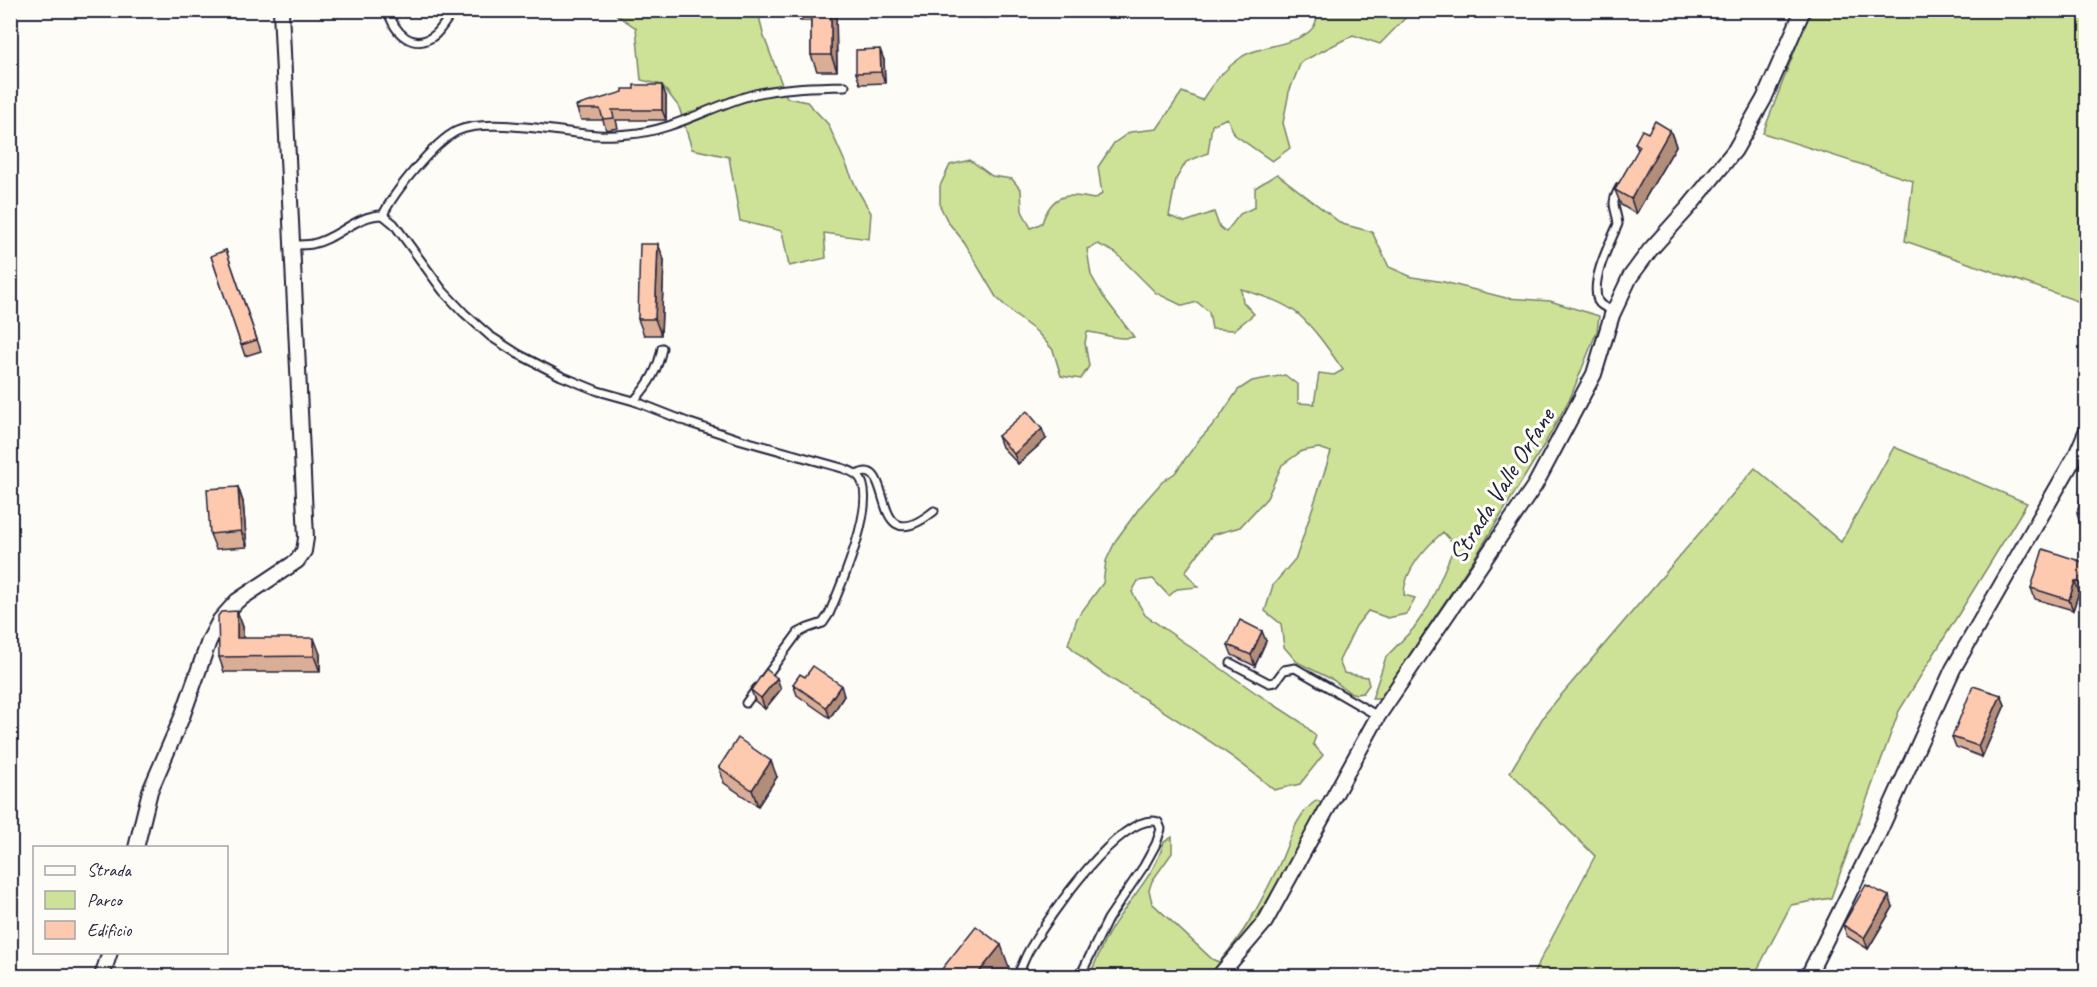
<svg xmlns="http://www.w3.org/2000/svg" width="2097" height="987" font-family="Caveat,sans-serif">
<rect width="100%" height="100%" fill="#fdfcf7"/>
<filter id="ink" filterUnits="userSpaceOnUse"><feTurbulence type="fractalNoise" baseFrequency=".0167" numOctaves="2"/><feDisplacementMap in="SourceGraphic" scale="12" xChannelSelector="R" yChannelSelector="G"/><feConvolveMatrix kernelMatrix="1 2 1 2 8 2 1 2 1" color-interpolation-filters="sRGB"/></filter>
<g filter="url(#ink)">
<g fill="#cee297" stroke="#788269" stroke-width="1.5">
<polygon points="611,11 758,11 763,34 787,98 807,102 828,124 857,189 871,213 869,239 824,233 826,258 789,266 782,231 740,221 729,157 692,149 679,107 662,85 641,80 636,28"/>
<path d="M1318,11H1412L1380,44L1353,35L1301,62L1289,92L1283,123L1290,148L1272,161L1235,135L1227,118L1212,125L1208,153L1186,162L1176,179L1169,216L1185,222L1214,212L1219,226L1226,232L1240,214L1255,207V188L1277,174L1342,224L1372,232L1389,267L1412,277L1444,282L1506,298L1550,301L1599,316L1597,331L1571,396L1544,445L1479,551L1380,699H1372L1386,657L1413,629L1429,606L1455,545L1443,532C1425,548 1404,570 1404,595L1415,598L1406,614L1388,618L1368,611L1356,626L1339,661L1344,673L1367,677L1369,685L1363,693L1356,694L1349,692L1333,680L1297,662L1284,647L1281,624L1265,611L1273,585L1296,558L1331,452L1319,448L1302,451L1282,465L1267,498L1240,527L1212,535L1185,572L1198,587L1177,589L1169,596L1153,579L1138,581L1132,592L1145,615L1256,693L1301,722L1316,736L1313,744L1323,755L1300,784L1274,790C1235,756 1190,728 1146,700C1119,683 1090,668 1068,644L1077,618L1103,583L1106,561L1116,540L1140,507L1162,482L1175,473L1199,440L1219,418L1238,390L1252,381L1285,375L1298,385V403L1314,404L1319,373L1334,375L1343,370C1329,350 1316,330 1298,314C1282,301 1259,295 1241,289L1243,302L1254,314L1234,330L1212,329L1209,312L1197,302L1183,306L1156,293L1116,253L1098,244L1087,249L1091,275L1103,296L1134,337C1118,341 1104,333 1087,332L1085,343L1089,366L1081,379L1061,376L1053,350L1037,332L1016,316L996,297L961,238L948,222L940,206V186L950,165L970,160L992,176L1012,179L1021,190L1022,211L1031,228L1042,223C1052,193 1067,193 1094,199L1102,194L1098,167L1114,143L1130,132L1157,129L1182,92L1202,100C1213,82 1225,68 1243,56C1261,45 1307,44 1315,24C1317,20 1317,15 1318,11Z"/>
<polygon points="1810,11 2086,11 2086,304 1905,241 1913,181 1763,133"/>
<polygon points="1894,447 2027,503 1899,711 1831,898 1791,905 1754,976 1532,976 1595,856 1510,772 1545,714 1755,468 1841,542"/>
<path d="M1317,800L1321,803C1312,822 1302,839 1292,857C1268,900 1246,941 1211,976H1089C1095,964 1100,951 1106,938C1123,905 1154,879 1164,842L1172,837V853L1152,881L1149,890L1152,903L1212,959L1219,962C1244,935 1262,900 1278,867C1290,843 1293,817 1317,800Z"/>
</g>
<g fill="none" stroke-linecap="round" stroke-linejoin="round">
<g stroke="#22223b" stroke-width="11">
<g id="service">
<path d="M388,10C394,33 414,53 436,34C443,27 448,18 453,10"/>
<polyline points="950,10 984,13 999,10"/>
<path d="M383,215C394,192 434,142 457,131C488,117 562,133 597,135C608,136 619,135 629,134C674,131 712,105 755,94C784,87 815,87 845,86"/>
<path d="M293,245C299,245 306,245 312,244C338,239 355,215 383,215L394,224L443,291L464,313L490,336L518,354L561,376L598,391L634,401L690,423L738,439L842,468C847,470 855,472 859,477C879,500 840,588 829,614L823,623L808,628L798,633L764,679"/>
<path d="M1614,311C1609,309 1601,307 1598,301C1590,280 1610,243 1618,224C1616,206 1609,206 1620,187"/>
<path d="M634,401C649,384 658,370 662,348"/>
<path d="M857,475C896,453 867,565 934,511"/>
<polyline points="1231,663 1269,683 1275,682 1284,670 1295,668 1378,716"/>
<polyline points="746,703 757,688"/>
<path d="M1017,976C1022,967 1025,956 1031,947C1048,918 1122,810 1158,822L1161,829L1156,844L1144,866L1108,919L1080,976"/>
</g>
</g>
<g stroke="#22223b" stroke-width="18">
<g id="minor">
<polyline points="136,848 150,791 182,717 209,641 220,620 237,601 297,561 304,551 306,538 281,10"/>
<polyline points="102,976 110,952"/>
<polyline points="1219,976 1265,922 1378,716 1535,485 1594,374 1612,315 1630,277 1650,250 1688,208 1735,150 1764,99 1803,10"/>
<polyline points="1808,976 1876,839 1953,669 2076,455 2086,432"/>
</g>
</g>
<use href="#service" stroke="#fdfcf7" stroke-width="7"/>
<use href="#minor" stroke="#fdfcf7" stroke-width="14"/>
</g>
<g fill="#daae96" stroke="#22223b" stroke-width="1.5">
<polygon points="796,10 836,10 837,71 817,71 811,55 811,21 800,21"/>
<polygon points="884,60 885,83 860,84 856,73"/>
<polygon points="666,96 666,120 616,120 618,128 606,130 603,120 581,120 577,109"/>
<polygon points="1670,130 1676,146 1636,214 1621,205 1615,190 1638,150 1635,143"/>
<polygon points="658,244 664,260 661,335 644,335 638,319"/>
<polygon points="226,250 261,351 245,356 211,256"/>
<polygon points="998,436 1046,439 1018,464 1002,447"/>
<polygon points="2086,482 2086,526 2080,524 2077,513"/>
<polygon points="238,487 243,502 247,547 216,549 210,534"/>
<polygon points="2086,563 2086,594 2079,592 2073,610 2035,599 2031,588"/>
<polygon points="237,611 243,627 243,638 320,654 320,672 224,672 219,657"/>
<polygon points="1266,641 1255,666 1232,655 1228,645"/>
<polygon points="805,677 844,696 830,718 797,695 793,684"/>
<polygon points="781,689 765,709 755,701 751,690"/>
<polygon points="2001,695 2005,705 1982,757 1956,747 1952,737"/>
<polygon points="719,767 777,777 758,806 724,783"/>
<polygon points="1893,907 1868,949 1847,936 1843,925"/>
</g>
<g fill="#b28d7a" stroke="#22223b" stroke-width="1.5">
<polygon points="831,10 836,10 837,71 831,55"/>
<polygon points="880,49 884,60 885,83 881,72"/>
<polygon points="662,85 666,96 666,120 662,110"/>
<polygon points="1670,130 1676,146 1636,214 1631,199"/>
<polygon points="658,244 664,260 661,335 655,319"/>
<polygon points="1042,429 1046,439 1018,464 1014,454"/>
<polygon points="238,487 243,502 247,547 241,531"/>
<polygon points="2075,581 2079,592 2073,610 2069,600"/>
<polygon points="237,611 243,627 243,654 237,638"/>
<polygon points="1262,631 1266,641 1255,666 1251,655"/>
<polygon points="314,638 320,654 320,672 314,656"/>
<polygon points="777,678 781,689 765,709 761,698"/>
<polygon points="841,685 844,696 830,718 826,707"/>
<polygon points="2001,695 2005,705 1982,757 1978,746"/>
<polygon points="771,761 777,777 758,806 752,790"/>
<polygon points="1889,896 1893,907 1868,949 1864,938"/>
<polygon points="1001,945 1010,970 1004,976 976,976"/>
</g>
<g fill="#fecaaf" stroke="#22223b" stroke-width="1.5">
<rect x="811" y="10" width="20" height="45"/>
<polygon points="880,49 881,72 856,73 856,50"/>
<polygon points="634,85 662,85 662,110 612,110 614,118 603,119 600,109 577,109 576,106 623,92 623,89 634,89"/>
<polygon points="1655,121 1670,130 1631,199 1615,190 1640,146 1635,143 1642,130 1648,133"/>
<polygon points="640,244 658,244 655,319 638,319"/>
<polygon points="226,250 257,340 241,345 211,256"/>
<polygon points="1027,411 1042,429 1014,454 998,436"/>
<polygon points="2085,482 2086,482 2086,516 2077,513"/>
<polygon points="238,487 241,531 210,534 207,489"/>
<polygon points="2043,549 2086,563 2086,585 2075,581 2069,600 2031,588"/>
<polygon points="237,611 237,638 314,638 314,656 219,657 218,616 221,612"/>
<polygon points="1240,620 1262,631 1251,655 1228,645"/>
<polygon points="813,666 841,685 826,707 793,684 800,674 805,677"/>
<polygon points="766,669 777,678 761,698 751,690"/>
<polygon points="1973,686 2001,695 1978,746 1952,737"/>
<polygon points="738,738 771,761 752,790 719,767"/>
<polygon points="1866,885 1889,896 1864,938 1843,925"/>
<polygon points="976,926 1001,945 976,976 941,976 938,974"/>
</g>
</g>
<g text-anchor="middle" stroke-width="6" stroke-linejoin="round" paint-order="stroke">
<g font-size="26" fill="#22223b" stroke="#fdfcf7">
<text transform="translate(1501 485) rotate(-58)" y="9">Strada Valle Orfane</text>
</g>
</g>
<rect width="2097" height="987" fill="none" stroke="#fdfcf7" stroke-width="36"/>
<rect x="18" y="18" width="2061" height="951" fill="none" stroke="#22223b" stroke-width="2" filter="url(#ink)"/>
<rect x="33" y="846" width="195" height="108" fill="#fdfcf7" stroke="#a5a5ac" stroke-width="1.5"/>
<rect x="45" y="866" width="30" height="9" fill="#fdfcf7" stroke="#a5a5ac" stroke-width="1.5"/>
<text x="87" y="876" font-size="18" fill="#22223b">Strada</text>
<rect x="45" y="891" width="30" height="18" fill="#cee297" stroke="#a5a5ac" stroke-width="1.5"/>
<text x="87" y="906" font-size="18" fill="#22223b">Parco</text>
<rect x="45" y="921" width="30" height="18" fill="#fecaaf" stroke="#a5a5ac" stroke-width="1.5"/>
<text x="87" y="936" font-size="18" fill="#22223b">Edificio</text>
</svg>
